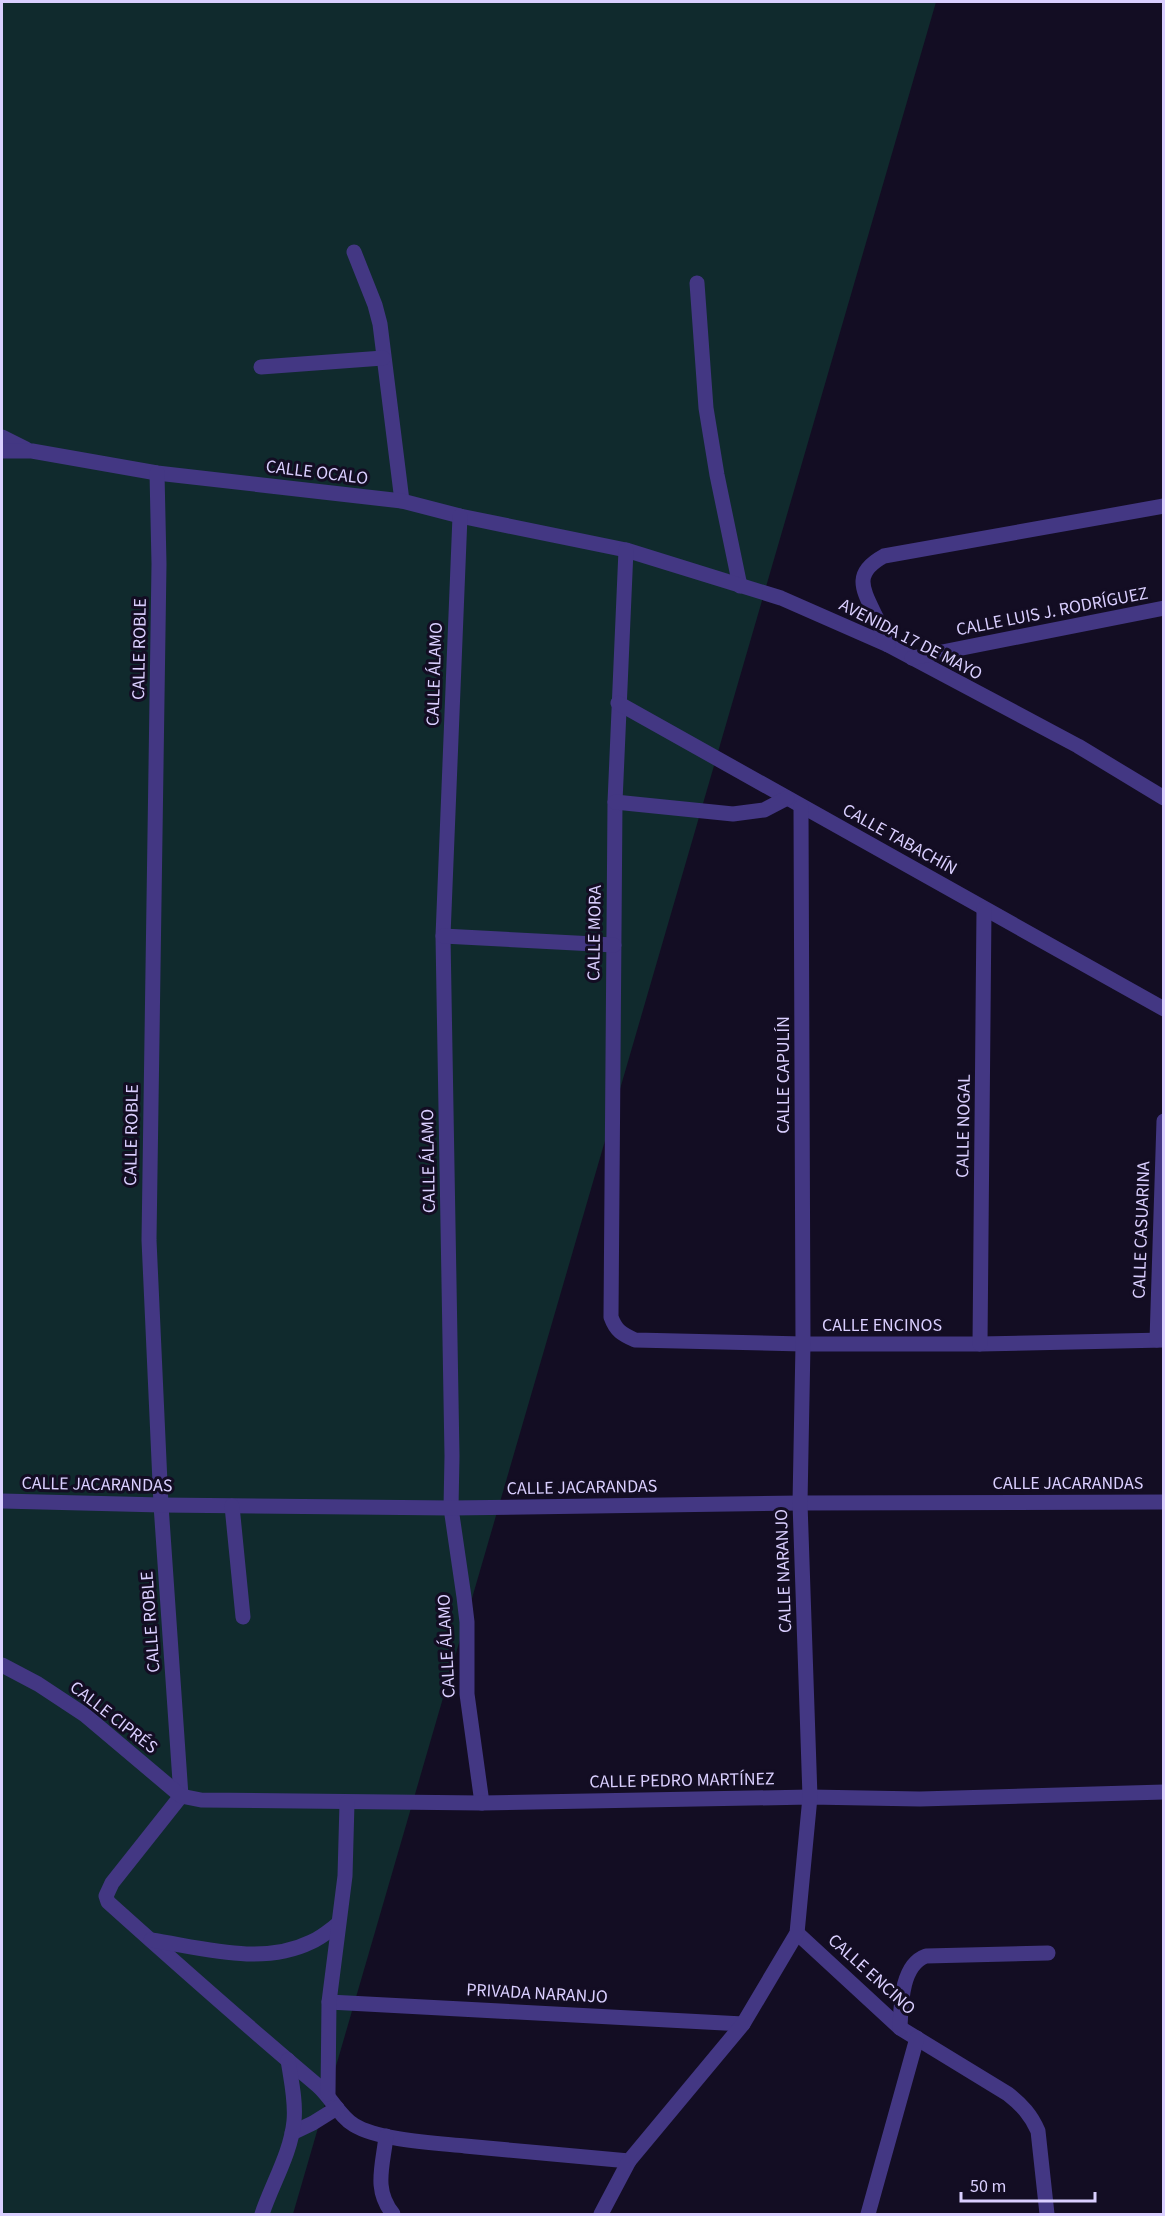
<svg xmlns="http://www.w3.org/2000/svg" width="1165" height="2216" font-family="'Source Sans 3',sans-serif">
<rect width="100%" height="100%" fill="#130d23"/>
<polygon fill="#102a2d" points="2,2 936,2 293,2214 2,2214"/>
<g fill="none" stroke-linecap="round" stroke-linejoin="round">
<g stroke="#433783" stroke-width="15">
<polyline points="354,252 375,305 380,324 402,501"/>
<polyline points="697,283 706,408 717,475 740,586"/>
<polyline points="261,367 383,358"/>
<polyline points="2,437 26,449"/>
<polyline points="2,451 32,451 157,473 402,501 460,516 626,550 781,598 888,645 1078,746 1164,798"/>
<path d="M157,473L159,564L149,1240L161,1505L181,1796L112,1883L106,1896L108,1902C177,1964 246,2025 317,2085C331,2097 340,2117 354,2125C378,2140 436,2143 465,2146C520,2151 574,2156 629,2161"/>
<polyline points="460,516 443,936 452,1456 451,1508 464,1597 467,1622 467,1694 482,1803"/>
<path d="M626,550L615,802L611,1317C616,1331 622,1334 635,1340L803,1344H980L1164,1340"/>
<path d="M888,645C883,635 880,624 875,615C862,588 853,573 884,556L1164,506"/>
<polyline points="912,658 1164,608"/>
<polyline points="618,703 1164,1009"/>
<polyline points="615,802 733,814 764,810 787,798"/>
<polyline points="443,936 614,945"/>
<polyline points="1157,1340 1164,1121"/>
<polyline points="980,1344 984,909"/>
<polyline points="2,1501 161,1505 451,1508 800,1503 1164,1502"/>
<polyline points="232,1506 243,1617"/>
<polyline points="2,1665 38,1684 85,1715 181,1796 201,1800 482,1803 810,1797 920,1799 1164,1792"/>
<path d="M797,1933L900,2028L1008,2094C1022,2105 1031,2115 1038,2131L1047,2214"/>
<path d="M151,1940C203,1948 262,1966 311,1942C321,1938 330,1930 338,1924"/>
<polyline points="329,2002 743,2024"/>
<path d="M900,2028C901,2005 901,1965 926,1956L1048,1953"/>
<polyline points="328,2094 329,2002 345,1876 347,1803"/>
<polyline points="292,2133 313,2123 337,2108"/>
<path d="M386,2136C383,2166 373,2189 393,2214"/>
<path d="M262,2214C272,2184 291,2153 294,2121C296,2101 291,2080 288,2060"/>
<polyline points="601,2214 629,2161 743,2024 797,1933 810,1797 800,1503 803,1344 801,807"/>
<polyline points="868,2214 917,2038"/>
</g>
</g>
<g text-anchor="middle" stroke-width="6" stroke-linejoin="round" paint-order="stroke">
<g font-size="18" fill="#dacfff" stroke="#130d23">
<text transform="translate(317 472) rotate(7)" y="6">CALLE OCALO</text>
<text transform="translate(1052 611) rotate(-11)" y="6">CALLE LUIS J. RODRÍGUEZ</text>
<text transform="translate(911 639) rotate(27)" y="6">AVENIDA 17 DE MAYO</text>
<text transform="translate(139 649) rotate(-89)" y="6">CALLE ROBLE</text>
<text transform="translate(434 674) rotate(-88)" y="6">CALLE ÁLAMO</text>
<text transform="translate(900 839) rotate(29)" y="6">CALLE TABACHÍN</text>
<text transform="translate(594 933) rotate(-89)" y="6">CALLE MORA</text>
<text transform="translate(783 1075) rotate(-90)" y="6">CALLE CAPULÍN</text>
<text transform="translate(963 1126) rotate(-89)" y="6">CALLE NOGAL</text>
<text transform="translate(131 1135) rotate(-89)" y="6">CALLE ROBLE</text>
<text transform="translate(428 1161) rotate(-91)" y="6">CALLE ÁLAMO</text>
<text transform="translate(1141 1230) rotate(-88)" y="6">CALLE CASUARINA</text>
<text x="882" y="1331">CALLE ENCINOS</text>
<text x="1068" y="1489">CALLE JACARANDAS</text>
<text transform="translate(97 1484) rotate(1)" y="6">CALLE JACARANDAS</text>
<text transform="translate(582 1487) rotate(-1)" y="6">CALLE JACARANDAS</text>
<text transform="translate(783 1571) rotate(-92)" y="6">CALLE NARANJO</text>
<text transform="translate(150 1622) rotate(-94)" y="6">CALLE ROBLE</text>
<text transform="translate(446 1646) rotate(-93)" y="6">CALLE ÁLAMO</text>
<text transform="translate(114 1717) rotate(38)" y="6">CALLE CIPRÉS</text>
<text transform="translate(682 1780) rotate(-1)" y="6">CALLE PEDRO MARTÍNEZ</text>
<text transform="translate(872 1974) rotate(42)" y="6">CALLE ENCINO</text>
<text transform="translate(537 1993) rotate(3)" y="6">PRIVADA NARANJO</text>
</g>
</g>
<rect width="1165" height="2216" fill="none" stroke="#dacfff" stroke-width="6"/>
<path d="M961 2192v9h134v-9" fill="none" stroke="#dacfff" stroke-width="3"/>
<text x="970" y="2192" font-size="18" fill="#dacfff" stroke="#130d23" stroke-width="4.5" paint-order="stroke">50 m</text>
</svg>
